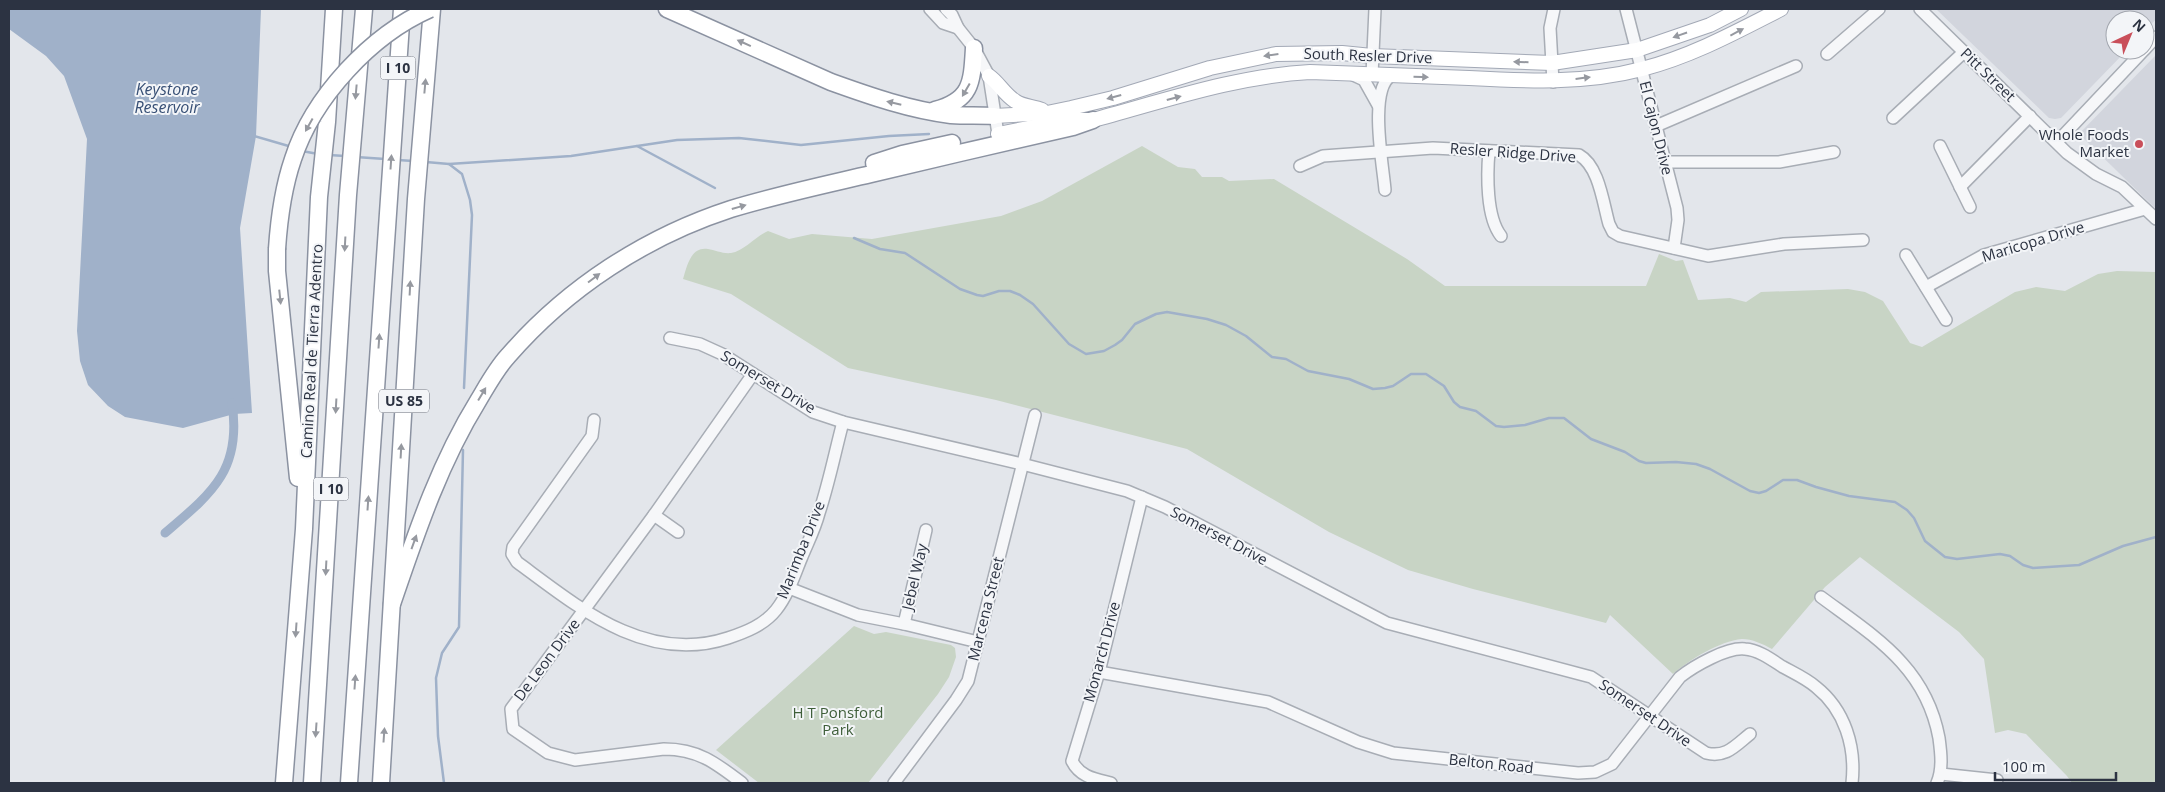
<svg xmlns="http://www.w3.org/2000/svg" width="2165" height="792" font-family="'Open Sans',sans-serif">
<rect width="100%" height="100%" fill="#e3e6eb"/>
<g fill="#d2d5dd">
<polygon points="1936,9 2156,9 2156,19 2145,31 2145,20 2115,20 2115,50 2127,50 2061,118 2055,119 2049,118"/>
<polygon points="2156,55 2156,209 2079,134"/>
</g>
<g fill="#c8d4c5">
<path d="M1142,146L1178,167L1195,169L1202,177H1222L1229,181L1274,179L1407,259L1445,286H1646L1659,254L1676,261L1683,260L1698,300L1730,298L1746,302L1761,292L1848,289L1865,292L1883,301L1910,343L1922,347L2015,292L2036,287L2065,291L2098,274L2117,271L2156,272V783H2072L2067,776L2026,734L2008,730L1995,733L1984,659L1959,632L1860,557L1825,587L1772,649C1763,644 1752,639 1742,639C1720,641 1689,660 1673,674L1610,615L1606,623L1473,589L1408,570L1329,532L1187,449L996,400L848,368L731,294L683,279C687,266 691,246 708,249C715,250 723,254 731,253C744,251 756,236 768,231L789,239L812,234L872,239L1001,216L1042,201Z"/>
<polygon points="854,626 874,634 886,632 951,645 955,648 956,657 949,677 938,694 868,783 759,783 716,750"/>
</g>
<polygon fill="#a0b1c9" points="9,9 261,9 256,136 240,228 252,413 234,414 183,428 125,417 108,406 88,385 80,361 77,331 87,139 64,76 46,56 9,29"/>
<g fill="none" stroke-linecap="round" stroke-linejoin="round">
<g stroke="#a0b1c9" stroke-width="2.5">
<polyline points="254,136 292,147"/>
<polyline points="637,146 715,188"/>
<polyline points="302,151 318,154"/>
<polyline points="329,155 345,156"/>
<polyline points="356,157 385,159"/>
<polyline points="398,160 413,161"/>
<polyline points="426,162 449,164 571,156 677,140 739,138 801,145 889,136 929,134"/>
<polyline points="449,164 462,174 470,200 472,215 464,388"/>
<polyline points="854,238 880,249 905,253 960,289 977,295 983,296 999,291 1010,291 1020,295 1033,304 1069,344 1086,354 1104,351 1115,345 1122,340 1135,324 1156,314 1167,312 1207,319 1226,325 1246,336 1272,357 1286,359 1308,371 1349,379 1373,389 1385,388 1393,386 1411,374 1426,374 1444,386 1454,402 1460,407 1476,411 1496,426 1504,427 1525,425 1549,418 1564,418 1591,439 1625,452 1639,461 1646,463 1676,462 1696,464 1710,469 1750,491 1759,493 1766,491 1783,480 1797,480 1816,487 1849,496 1895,502 1907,510 1914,518 1925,541 1945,557 1957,559 2000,554 2010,556 2023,565 2033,568 2079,565 2123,546 2156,537"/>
<polyline points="444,783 438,736 436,678 442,653 459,627 463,450"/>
</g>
<path stroke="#a0b1c9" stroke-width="9" d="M165,533C212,493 242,470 232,403"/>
<g stroke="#a8adb5" stroke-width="14">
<g id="minor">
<polyline points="930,9 943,23 958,28"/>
<polyline points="946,9 952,15 958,28 974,48 989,76 998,134"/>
<polyline points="1626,9 1677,208 1678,220 1674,248"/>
<polyline points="1920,9 2067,153 2096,174 2122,187 2156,219"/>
<polyline points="2145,49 2156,37"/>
<polyline points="1827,54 1879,9"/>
<polyline points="1351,74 1364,80 1378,105"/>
<polyline points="1372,75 1375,9"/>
<polyline points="1553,82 1550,28 1554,9"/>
<polyline points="1893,118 1964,52"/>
<polyline points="1656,126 1796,66"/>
<polyline points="2057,142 2144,50"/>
<polyline points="1940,146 1970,207"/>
<path d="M1489,151C1487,174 1486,217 1501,236"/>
<polyline points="1665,162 1779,162 1834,152"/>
<path d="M1300,166L1323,156L1433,148L1579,155C1599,166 1603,203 1609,224L1613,232L1620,236L1708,256L1784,244L1863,240"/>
<polyline points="1960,187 2030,116"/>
<path d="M1385,190C1383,165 1368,88 1392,75"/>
<polyline points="1906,255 1946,320"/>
<polyline points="1926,287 1984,255 2145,209"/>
<path d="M670,338L700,344L722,354L813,412L843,422L1022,464L1127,491L1165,507L1387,623L1591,677L1706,753C1726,758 1735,746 1750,734"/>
<path d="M594,420L592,436L513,547L512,554L517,562C578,607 646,665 728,638C746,632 764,625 776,610C788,595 794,576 801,559C807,544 815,529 819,513C829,483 835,452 843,422"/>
<polyline points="654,515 678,532"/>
<polyline points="789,588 858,615 904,624 978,642"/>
<path d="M1821,597C1875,637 1926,667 1939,738C1941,753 1943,769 1937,783"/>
<polyline points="904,624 926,530"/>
<path d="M1099,672L1268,702L1358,742L1393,753L1578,773L1595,772L1612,764L1680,677C1694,666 1727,647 1745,649C1759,650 1772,660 1783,667C1794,673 1807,679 1816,687C1845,710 1856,747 1852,783"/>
<polyline points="1941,774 1997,780"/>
<path d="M742,783C716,763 698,749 664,749L575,760L548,753L513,729L511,709L654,515L753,374"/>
<polyline points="894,783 956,700 968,681 1035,415"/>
<path d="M1111,783C1095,779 1080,777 1072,761L1099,672L1142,497"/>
</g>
</g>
<g stroke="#a3a9b6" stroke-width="16">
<g id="major">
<path d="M989,76C999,83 1004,94 1015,101C1023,107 1033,106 1042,110"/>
<polyline points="994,116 1047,113 1071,108 1113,98 1210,68 1276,54 1342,53 1372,56 1552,63 1637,50 1710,25 1741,9"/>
<path d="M998,134L1070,120H1093C1164,101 1236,76 1310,72C1363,74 1416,76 1469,78C1527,81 1585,84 1642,69C1692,56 1736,32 1781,9"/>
</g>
</g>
<g stroke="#8b92a1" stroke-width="19">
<g id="highway">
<path d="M667,9L831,82C870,96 910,110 951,115C966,116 980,115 994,116"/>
<path d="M935,110C972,100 972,82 974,48"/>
<polyline points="874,163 902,154 952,143"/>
<polyline points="277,249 277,271 298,478"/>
<path d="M392,604C416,534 439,464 478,401C487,386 496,369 508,356C567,288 645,237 731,209C777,195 824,185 871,174C938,158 1006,142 1073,127L1093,120"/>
<polyline points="284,783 304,529 319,197 327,122 334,9"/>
<polyline points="312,783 348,195 364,9"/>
<polyline points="349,783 402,9"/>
<polyline points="381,783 416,199 432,9"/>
</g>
</g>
<use href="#minor" stroke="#f6f7f9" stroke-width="11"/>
<use href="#major" stroke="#fff" stroke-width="14"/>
<use href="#highway" stroke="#fff" stroke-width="16"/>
<g stroke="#8b92a1" stroke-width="19" stroke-linecap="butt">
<path id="highway-bridge" d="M277,249C279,219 283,188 293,159C313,97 371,35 430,9"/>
</g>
<use href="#highway-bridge" stroke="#fff" stroke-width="16"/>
</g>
<defs><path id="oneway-solid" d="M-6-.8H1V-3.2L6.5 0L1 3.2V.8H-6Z" transform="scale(1.25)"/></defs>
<g fill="#9699a0">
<use href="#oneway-solid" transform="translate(1737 32) rotate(-28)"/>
<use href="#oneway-solid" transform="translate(1680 35) rotate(161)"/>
<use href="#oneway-solid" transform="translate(744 43) rotate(-156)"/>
<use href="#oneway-solid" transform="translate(1271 55) rotate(172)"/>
<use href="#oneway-solid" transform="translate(1521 62) rotate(-178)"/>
<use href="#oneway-solid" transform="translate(1421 77) rotate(2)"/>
<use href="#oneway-solid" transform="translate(1583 78) rotate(-7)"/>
<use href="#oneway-solid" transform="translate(425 86) rotate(-85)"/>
<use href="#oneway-solid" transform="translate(966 90) rotate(120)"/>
<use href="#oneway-solid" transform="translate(356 92) rotate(95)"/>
<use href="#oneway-solid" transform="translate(1114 97) rotate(165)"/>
<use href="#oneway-solid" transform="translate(1174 98) rotate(-15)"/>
<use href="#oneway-solid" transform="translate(894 103) rotate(-167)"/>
<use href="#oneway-solid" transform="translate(309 125) rotate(119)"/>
<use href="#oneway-solid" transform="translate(391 162) rotate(-86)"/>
<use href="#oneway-solid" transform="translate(739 207) rotate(-16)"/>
<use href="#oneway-solid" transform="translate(345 244) rotate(93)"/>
<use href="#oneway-solid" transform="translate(594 278) rotate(-37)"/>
<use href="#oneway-solid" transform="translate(410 288) rotate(-87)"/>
<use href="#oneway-solid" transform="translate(280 297) rotate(84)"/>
<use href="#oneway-solid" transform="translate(379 341) rotate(-86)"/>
<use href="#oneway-solid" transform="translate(482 394) rotate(-59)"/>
<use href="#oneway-solid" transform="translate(336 406) rotate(93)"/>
<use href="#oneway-solid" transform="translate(401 451) rotate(-87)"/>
<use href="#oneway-solid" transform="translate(368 503) rotate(-86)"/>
<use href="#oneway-solid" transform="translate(414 542) rotate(-70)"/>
<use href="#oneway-solid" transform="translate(326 568) rotate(93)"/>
<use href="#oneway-solid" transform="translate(296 630) rotate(94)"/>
<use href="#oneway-solid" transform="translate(355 682) rotate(-86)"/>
<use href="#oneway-solid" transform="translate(316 730) rotate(94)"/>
<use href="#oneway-solid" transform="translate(384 735) rotate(-86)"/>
</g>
<circle fill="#c94f5a" stroke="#f3f5f8" stroke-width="2" cx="2139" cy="144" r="5"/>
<g text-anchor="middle" stroke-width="4" stroke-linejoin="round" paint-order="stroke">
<g fill="#f3f5f8" stroke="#686d79" stroke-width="1">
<rect x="380.5" y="56.5" width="35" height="23" rx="4"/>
<rect x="379" y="389.5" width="50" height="23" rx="4"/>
<rect x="313.5" y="477.5" width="35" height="23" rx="4"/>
</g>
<g font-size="14" font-weight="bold" fill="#2c3342">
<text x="398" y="73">I 10</text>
<text x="404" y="406">US 85</text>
<text x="331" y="494">I 10</text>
</g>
<g font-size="15" fill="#2c3342" stroke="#f3f5f8">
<text transform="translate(1368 56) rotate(2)" y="5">South Resler Drive</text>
<text transform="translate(1988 75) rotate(44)" y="5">Pitt Street</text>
<text transform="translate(1656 128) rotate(76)" y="5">El Cajon Drive</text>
<text transform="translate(1513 153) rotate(4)" y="5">Resler Ridge Drive</text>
<text transform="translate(2033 242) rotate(-17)" y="5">Maricopa Drive</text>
<text transform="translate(312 351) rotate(-87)" y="5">Camino Real de Tierra Adentro</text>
<text transform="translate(768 382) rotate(31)" y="5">Somerset Drive</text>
<text transform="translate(1219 536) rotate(28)" y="5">Somerset Drive</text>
<text transform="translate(801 550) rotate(-68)" y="5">Marimba Drive</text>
<text transform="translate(915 577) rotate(-77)" y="5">Jebel Way</text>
<text transform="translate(986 609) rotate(-76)" y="5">Marcena Street</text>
<text transform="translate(1102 652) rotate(-75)" y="5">Monarch Drive</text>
<text transform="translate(547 660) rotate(-53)" y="5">De Leon Drive</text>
<text transform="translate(1645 713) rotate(34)" y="5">Somerset Drive</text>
<text transform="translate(1491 764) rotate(6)" y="5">Belton Road</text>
</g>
<g font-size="15" fill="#2c3342" stroke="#f3f5f8" text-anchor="end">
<text x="2129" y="140">Whole Foods<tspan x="2129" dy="17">Market</tspan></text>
</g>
<g font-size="15" fill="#3e5e39" stroke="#f3f5f8">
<text x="838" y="718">H T Ponsford<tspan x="838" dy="17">Park</tspan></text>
</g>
<g font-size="16" font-style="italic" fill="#374f75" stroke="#f3f5f8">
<text x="167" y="95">Keystone<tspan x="167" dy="18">Reservoir</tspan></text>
</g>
</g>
<rect width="2165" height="792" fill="none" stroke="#2c3342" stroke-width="20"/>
<g transform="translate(2130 35) rotate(44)"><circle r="24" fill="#f3f5f8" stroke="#a3a7af"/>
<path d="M0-4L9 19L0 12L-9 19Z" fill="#c94f5a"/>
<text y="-8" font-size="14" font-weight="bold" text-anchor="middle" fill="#2c3342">N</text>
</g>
<path d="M1995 772v8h121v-8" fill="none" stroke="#2c3342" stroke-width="2.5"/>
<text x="2002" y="772" font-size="15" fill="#2c3342" stroke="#f3f5f8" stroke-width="4" paint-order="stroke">100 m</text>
</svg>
